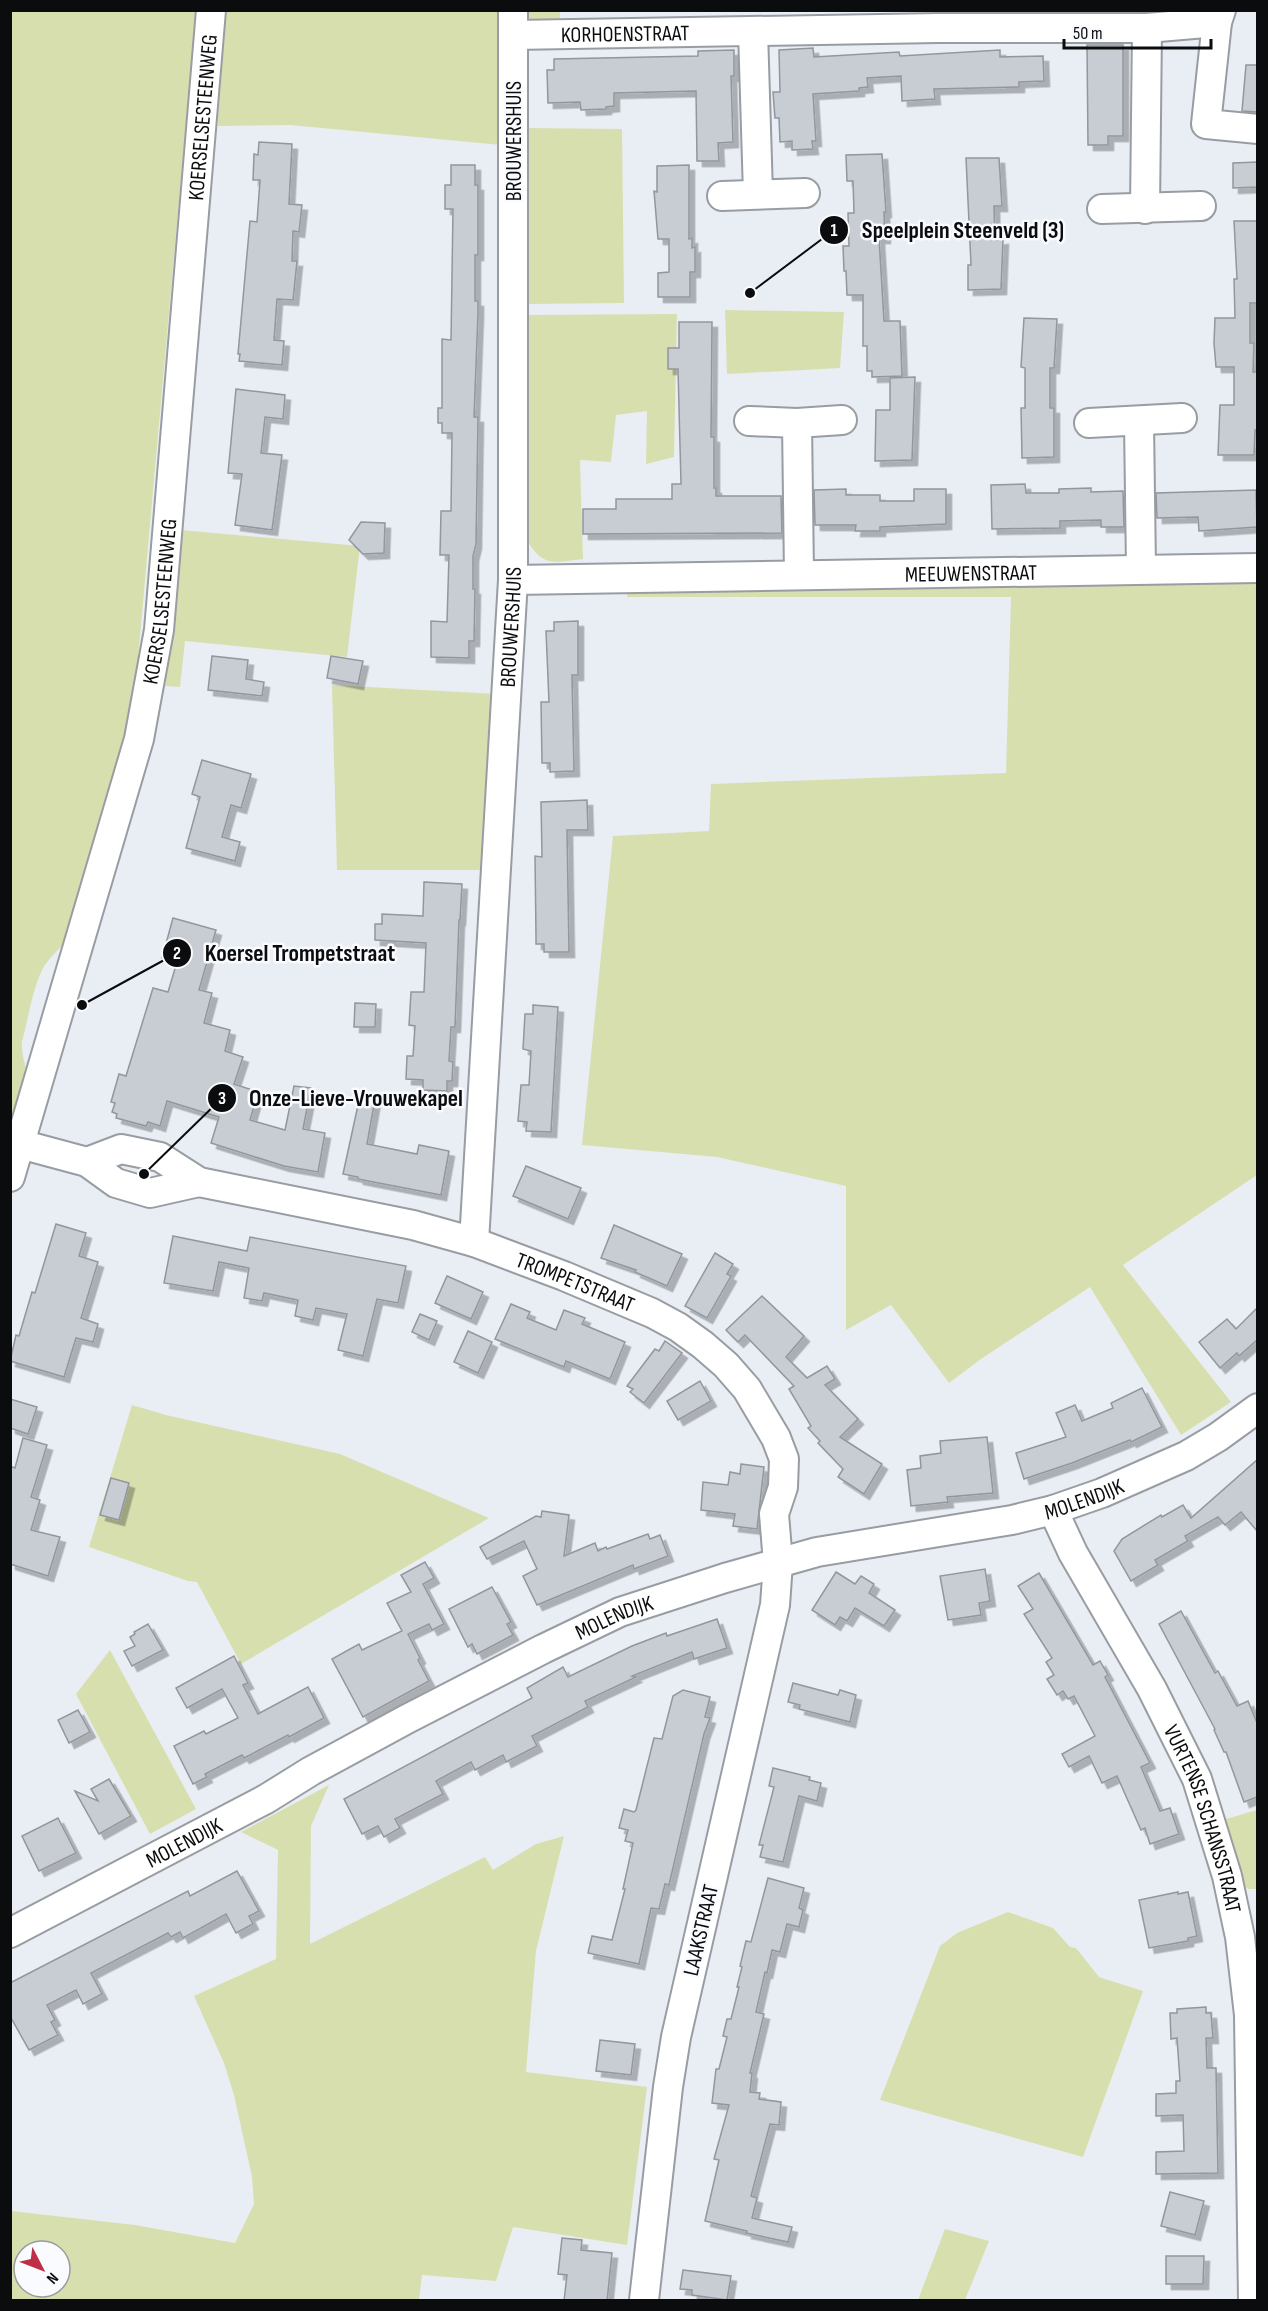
<svg xmlns="http://www.w3.org/2000/svg" width="1268" height="2311" font-family="'Sofia Sans Condensed',sans-serif">
<defs>
<filter id="shadow"><feDropShadow dx="5.5" dy="5.5" stdDeviation="0" flood-color="#0004"/></filter>
</defs>
<rect width="100%" height="100%" fill="#e9eef5"/>
<g fill="#d8dfaf" fill-rule="evenodd">
<path d="M11,11H196L137,670L126,732L69,933C63,949 49,956 42,970C32,992 28,1019 22,1042C21,1053 25,1061 26,1071C27,1087 17,1103 11,1117Z"/>
<polygon points="225,11 500,11 501,145 290,125 218,126 218,97"/>
<polygon points="525,11 560,11 560,24 534,26"/>
<polygon points="526,128 622,129 624,303 526,304"/>
<polygon points="725,310 844,312 840,368 727,374"/>
<path d="M677,314L674,457L646,464L647,411L616,415L611,462L580,460L583,559C555,562 544,568 528,542L526,315Z"/>
<polygon points="180,530 360,546 347,657 185,641 180,687 165,686"/>
<polygon points="1257,578 1257,1175 1123,1265 1231,1402 1181,1435 1090,1287 981,1359 949,1383 891,1305 846,1330 846,1186 717,1157 582,1145 613,836 709,831 711,784 1006,773 1011,597 627,597 628,586"/>
<polygon points="332,685 496,694 488,870 337,870"/>
<polygon points="132,1405 166,1415 340,1454 489,1518 241,1664 197,1582 188,1581 89,1547"/>
<polygon points="110,1650 196,1809 150,1834 76,1694"/>
<path d="M329,1785L311,1826L310,1944L485,1857L493,1870L536,1844L564,1836L536,1951L526,2072L647,2087L627,2245L513,2227L496,2281L422,2275L419,2300H11V2211L135,2225L235,2243L254,2204L252,2177L234,2095L224,2063L194,1996L276,1959L278,1850L241,1832ZM24,2251H60V2287H24Z"/>
<polygon points="1257,1810 1257,1889 1249,1889 1241,1885 1219,1821"/>
<polygon points="1008,1912 1053,1928 1070,1947 1076,1948 1099,1977 1143,1991 1083,2157 880,2100 940,1946 957,1933"/>
<polygon points="945,2229 989,2241 965,2300 918,2300"/>
</g>
<g fill="#c8cdd3" stroke="#92969d" stroke-width="1.5" filter="url(#shadow)">
<polygon points="1087,45 1123,45 1123,136 1108,136 1108,145 1088,145"/>
<polygon points="813,48 814,57 899,52 900,56 1000,50 1000,57 1043,56 1044,81 1019,82 1019,87 934,89 935,99 902,101 901,76 867,78 868,87 859,88 859,91 813,94 816,141 812,141 813,149 792,150 792,141 780,142 779,118 775,118 773,92 780,92 779,50"/>
<polygon points="734,50 734,76 731,76 733,142 718,143 719,161 697,161 696,91 614,93 614,106 606,107 606,109 581,110 580,102 548,103 547,70 554,70 554,59 698,56 698,51"/>
<polygon points="1246,65 1257,65 1257,112 1242,111"/>
<polygon points="259,142 292,144 289,204 302,205 299,232 293,231 292,261 297,261 293,300 277,299 274,340 284,341 282,365 239,361 240,354 238,354 250,221 257,222 260,180 253,180 254,154 258,155"/>
<polygon points="882,154 886,212 884,212 885,238 879,238 884,321 900,321 902,376 872,377 872,371 867,371 867,346 863,346 863,295 847,295 846,271 844,271 843,246 849,246 848,213 854,213 853,181 847,181 846,155"/>
<polygon points="966,158 999,158 1002,206 994,206 995,240 1003,239 1001,289 968,290 968,265 971,265"/>
<polygon points="1257,162 1257,187 1233,188 1233,163"/>
<polygon points="451,165 475,165 475,185 478,185 478,255 475,255 475,301 478,301 478,313 474,417 478,417 476,544 473,556 473,589 475,589 474,641 469,641 469,658 431,657 431,621 447,622 449,555 440,555 441,511 451,511 452,433 442,433 442,423 438,423 438,408 442,408 442,339 451,340 453,209 445,209 445,185 451,185"/>
<polygon points="689,165 689,239 692,238 692,248 695,247 695,272 690,272 690,297 658,297 658,273 669,272 669,239 658,239 654,191 657,192 657,166"/>
<polygon points="1234,221 1257,221 1257,303 1250,303 1250,343 1254,343 1253,372 1257,372 1257,430 1255,430 1254,455 1218,455 1220,405 1234,405 1234,367 1216,367 1214,343 1215,318 1235,318 1234,279 1237,279"/>
<polygon points="1024,318 1057,319 1054,368 1050,368 1050,408 1054,408 1054,457 1022,458 1021,408 1025,408 1025,368 1021,367"/>
<polygon points="679,322 712,322 711,437 714,437 714,488 716,488 716,496 781,496 782,533 583,534 583,509 616,509 616,499 672,499 672,484 681,484 678,369 668,369 668,348 679,348"/>
<polygon points="915,377 912,460 875,461 876,410 890,410 890,378"/>
<polygon points="236,389 285,395 283,419 265,417 261,453 282,455 272,530 235,525 242,474 228,473"/>
<polygon points="1025,484 1026,493 1059,493 1059,489 1091,488 1091,492 1123,491 1124,527 1101,527 1101,520 1060,521 1060,528 992,529 991,485"/>
<polygon points="846,489 846,495 880,495 880,501 914,501 914,489 946,489 946,524 880,527 880,531 855,531 856,525 815,525 814,490"/>
<polygon points="1256,490 1257,527 1199,531 1198,517 1157,518 1156,493"/>
<polygon points="361,522 385,523 384,553 363,554 349,540"/>
<polygon points="578,621 578,675 572,675 574,771 550,772 550,763 542,763 541,702 549,702 546,631 554,631 554,622"/>
<polygon points="212,656 248,660 246,679 264,682 262,696 208,690"/>
<polygon points="331,656 363,661 358,684 327,678"/>
<polygon points="202,760 251,774 241,808 231,805 222,837 240,842 235,861 186,848 200,797 192,794"/>
<polygon points="587,800 588,830 567,830 569,952 544,952 544,944 536,944 536,936 535,856 542,857 541,802"/>
<polygon points="424,882 462,884 460,920 459,920 455,1027 451,1027 449,1061 453,1062 452,1081 447,1081 447,1091 423,1090 423,1080 406,1079 407,1056 413,1056 415,1026 409,1025 411,992 424,992 426,943 375,940 375,924 382,924 382,914 423,916"/>
<polygon points="173,918 216,930 199,990 212,993 204,1023 230,1030 225,1051 243,1057 234,1084 258,1092 250,1120 285,1130 294,1086 311,1088 303,1129 325,1133 318,1172 284,1166 211,1143 219,1117 167,1101 160,1126 148,1122 146,1126 116,1118 117,1114 112,1112 115,1103 111,1102 119,1074 126,1076 153,988 168,992 177,962 162,958"/>
<polygon points="355,1003 376,1004 375,1027 354,1027"/>
<polygon points="533,1005 558,1007 551,1132 526,1131 527,1122 518,1121 521,1085 529,1085 531,1051 523,1049 525,1014 533,1014"/>
<polygon points="360,1096 375,1099 367,1144 417,1154 419,1145 449,1151 441,1195 358,1179 358,1177 343,1174"/>
<polygon points="526,1166 581,1188 568,1219 513,1196"/>
<polygon points="56,1224 86,1233 79,1256 98,1262 81,1318 98,1324 93,1342 76,1338 64,1377 10,1361 16,1335 19,1336 32,1292 35,1293"/>
<polygon points="614,1225 682,1254 667,1286 635,1272 636,1270 601,1258"/>
<polygon points="173,1236 247,1251 250,1237 406,1266 398,1303 377,1299 363,1356 338,1350 347,1314 316,1308 313,1320 295,1316 298,1300 264,1293 262,1301 244,1298 249,1268 219,1262 213,1291 164,1283"/>
<polygon points="715,1253 733,1264 727,1274 731,1276 707,1318 685,1306"/>
<polygon points="447,1276 483,1292 471,1319 435,1303"/>
<polygon points="762,1296 804,1336 786,1357 807,1378 827,1366 835,1379 825,1385 858,1419 840,1437 882,1464 864,1494 838,1477 843,1469 818,1443 820,1441 808,1428 811,1426 789,1389 794,1386 745,1335 738,1342 726,1330"/>
<polygon points="511,1304 530,1312 527,1318 556,1330 564,1310 585,1318 582,1324 625,1342 610,1379 566,1361 564,1367 495,1339"/>
<polygon points="1257,1308 1257,1340 1239,1356 1237,1353 1220,1368 1199,1342 1227,1319 1236,1329"/>
<polygon points="420,1314 437,1321 429,1340 412,1332"/>
<polygon points="468,1331 492,1342 478,1373 454,1362"/>
<polygon points="665,1341 682,1353 644,1403 630,1392 633,1389 627,1386 655,1349 659,1351"/>
<polygon points="700,1381 711,1401 678,1420 667,1401"/>
<polygon points="1142,1388 1162,1427 1131,1442 1130,1440 1072,1463 1024,1479 1016,1453 1066,1437 1056,1413 1075,1405 1082,1421 1113,1408 1111,1403"/>
<polygon points="10,1399 37,1407 28,1434 10,1428"/>
<polygon points="987,1437 993,1493 947,1497 948,1502 911,1506 907,1470 921,1468 920,1456 941,1453 940,1441"/>
<polygon points="23,1438 47,1445 31,1497 40,1500 31,1530 60,1537 48,1576 10,1564 10,1466 15,1468"/>
<polygon points="1257,1460 1257,1531 1241,1512 1225,1525 1218,1517 1185,1536 1188,1541 1155,1560 1158,1565 1131,1581 1114,1551 1122,1539 1161,1515 1162,1517 1183,1505 1191,1518"/>
<polygon points="741,1464 764,1467 757,1529 733,1526 735,1514 701,1510 703,1482 728,1485 730,1472 740,1474"/>
<polygon points="111,1478 129,1483 119,1520 100,1515"/>
<polygon points="542,1511 569,1515 564,1556 595,1543 598,1551 606,1547 607,1549 648,1534 650,1539 660,1535 668,1556 634,1569 633,1565 537,1605 523,1576 537,1569 524,1541 487,1559 480,1547 536,1516 541,1517"/>
<polygon points="425,1562 434,1578 423,1584 444,1624 432,1630 429,1624 408,1634 420,1658 418,1660 429,1681 363,1717 332,1659 359,1644 362,1650 402,1631 387,1603 411,1592 401,1575"/>
<polygon points="985,1569 990,1601 979,1603 981,1615 948,1620 940,1576"/>
<polygon points="836,1572 855,1584 861,1576 874,1584 869,1593 895,1610 884,1626 855,1608 847,1621 840,1617 835,1625 812,1610"/>
<polygon points="1039,1573 1093,1665 1100,1661 1108,1675 1105,1677 1150,1763 1141,1767 1160,1811 1170,1808 1179,1834 1150,1844 1145,1828 1141,1830 1117,1776 1102,1783 1089,1756 1069,1767 1062,1754 1095,1736 1074,1696 1068,1699 1063,1691 1057,1695 1047,1679 1054,1675 1046,1662 1052,1658 1024,1614 1033,1609 1018,1586"/>
<polygon points="492,1587 511,1622 507,1624 513,1635 477,1654 472,1644 468,1647 449,1609"/>
<polygon points="1181,1611 1215,1673 1218,1671 1237,1706 1248,1701 1257,1723 1257,1797 1244,1802 1226,1752 1224,1752 1214,1730 1215,1729 1159,1624"/>
<polygon points="717,1619 727,1648 694,1659 692,1652 632,1676 636,1677 585,1701 588,1707 532,1736 537,1746 506,1762 503,1755 475,1770 471,1762 436,1781 443,1794 395,1819 400,1828 384,1837 378,1826 362,1834 344,1799 532,1698 527,1688 563,1667 568,1677 632,1646 666,1633 667,1636"/>
<polygon points="148,1624 163,1650 132,1666 124,1651 135,1646 130,1637 135,1634 134,1632"/>
<polygon points="234,1656 248,1683 243,1685 258,1714 308,1687 324,1718 289,1737 288,1735 244,1758 242,1755 205,1774 207,1777 193,1784 174,1746 204,1731 206,1734 238,1718 222,1689 187,1708 176,1688"/>
<polygon points="793,1683 838,1695 840,1690 856,1695 850,1722 799,1709 800,1705 788,1702"/>
<polygon points="683,1690 710,1697 705,1717 710,1718 704,1734 669,1885 665,1884 659,1909 651,1908 639,1964 588,1953 592,1936 612,1940 625,1889 623,1889 633,1843 625,1841 628,1830 619,1828 624,1809 634,1812 636,1810 654,1738 662,1739 673,1696"/>
<polygon points="78,1710 90,1732 69,1743 58,1720"/>
<polygon points="773,1768 810,1777 809,1780 821,1783 817,1801 799,1796 783,1862 760,1857 763,1845 759,1845 774,1787 769,1786"/>
<polygon points="109,1779 131,1816 99,1834 75,1791 98,1801 91,1789"/>
<polygon points="58,1818 76,1853 39,1871 22,1836"/>
<polygon points="237,1871 259,1911 249,1916 253,1924 236,1933 226,1914 183,1938 180,1932 171,1937 168,1933 91,1973 102,1994 83,2004 76,1990 47,2005 55,2020 51,2022 58,2035 29,2050 10,2016 10,1983 188,1891 190,1896"/>
<polygon points="768,1878 804,1888 799,1908 803,1910 799,1927 787,1924 780,1952 772,1950 767,1973 765,1972 756,2012 764,2014 750,2073 752,2073 750,2092 760,2093 759,2099 781,2102 779,2125 770,2124 751,2196 757,2198 752,2218 792,2227 788,2242 746,2233 747,2231 705,2221 719,2160 714,2159 729,2105 712,2103 716,2069 719,2069 727,2037 723,2036 727,2019 731,2019 739,1987 737,1987 742,1967 740,1966 746,1941 751,1942"/>
<polygon points="1178,1892 1178,1894 1188,1892 1197,1936 1188,1938 1188,1941 1149,1948 1139,1900"/>
<polygon points="1206,2007 1206,2013 1211,2013 1213,2038 1206,2038 1207,2068 1216,2068 1218,2173 1156,2174 1156,2152 1184,2151 1183,2115 1156,2116 1156,2094 1176,2093 1176,2081 1180,2081 1177,2038 1171,2039 1170,2013 1177,2013 1177,2009"/>
<polygon points="600,2040 635,2044 631,2075 596,2071"/>
<polygon points="1170,2192 1204,2201 1195,2235 1161,2226"/>
<polygon points="562,2238 582,2240 581,2250 612,2253 607,2301 564,2301 567,2275 558,2274"/>
<polygon points="1166,2256 1204,2256 1203,2284 1166,2284"/>
<polygon points="683,2270 731,2276 727,2300 692,2295 692,2290 680,2289"/>
</g>
<g fill="none" stroke-linecap="round" stroke-linejoin="round">
<g stroke="#989da3" stroke-width="32">
<g id="minor">
<polyline points="1221,10 1217,22 1206,124 1258,129"/>
<polyline points="753,31 758,194"/>
<path id="s1" d="M513,35L938,28H1147L1217,22"/>
<polyline points="722,196 805,193"/>
<polyline points="1102,209 1201,206"/>
<polyline points="1145,209 1147,28"/>
<polyline points="749,421 797,423 799,575"/>
<polyline points="1139,422 1141,569"/>
<polyline points="797,423 842,420"/>
<polyline points="1089,423 1182,418"/>
<path id="s2" d="M513,580L1258,568"/>
<polyline points="20,1144 87,1162 116,1183 150,1193 199,1182"/>
<path id="s3" d="M87,1162L121,1149L160,1157L199,1182L413,1225L474,1242L564,1276L652,1313L678,1327L703,1345L726,1365L747,1389L776,1438L784,1459L783,1487L774,1514L778,1563L775,1605L676,2037L668,2087L644,2300"/>
<path id="s4" d="M10,1177L139,739L159,630L211,10"/>
<path id="s5" d="M474,1242L513,580V10"/>
<path id="s6" d="M1053,1510L1073,1553L1152,1689L1197,1779L1227,1876L1240,1937L1249,2015L1253,2300"/>
<path id="s7" d="M10,1933L266,1799L311,1771L407,1719L543,1649L620,1612L725,1578L817,1552L1012,1520L1053,1510L1102,1493L1186,1456L1218,1437L1258,1408"/>
</g>
</g>
<use href="#minor" stroke="#fff" stroke-width="28"/>
</g>
<g text-anchor="middle" stroke-width="5" stroke-linejoin="round" paint-order="stroke">
<g font-size="22" fill="#0a0c0e" stroke="#f9fbfe">
<text dy="8" stroke="none"><textPath href="#s1" startOffset="112">KORHOENSTRAAT</textPath></text>
<text dy="8" stroke="none"><textPath href="#s4" startOffset="1082">KOERSELSESTEENWEG</textPath></text>
<text transform="translate(513 141) rotate(-90)" y="8">BROUWERSHUIS</text>
<text dy="8" stroke="none"><textPath href="#s2" startOffset="458">MEEUWENSTRAAT</textPath></text>
<text dy="8" stroke="none"><textPath href="#s4" startOffset="596">KOERSELSESTEENWEG</textPath></text>
<text dy="8" stroke="none"><textPath href="#s5" startOffset="616">BROUWERSHUIS</textPath></text>
<text dy="8" stroke="none"><textPath href="#s3" startOffset="513">TROMPETSTRAAT</textPath></text>
<text dy="8" stroke="none"><textPath href="#s7" startOffset="1168">MOLENDIJK</textPath></text>
<text dy="8" stroke="none"><textPath href="#s7" startOffset="682">MOLENDIJK</textPath></text>
<text dy="8" stroke="none"><textPath href="#s6" startOffset="345">VURTENSE SCHANSSTRAAT</textPath></text>
<text dy="8" stroke="none"><textPath href="#s7" startOffset="196">MOLENDIJK</textPath></text>
<text transform="translate(700 1930) rotate(-77)" y="8">LAAKSTRAAT</text>
</g>
</g>
<path fill="none" stroke="#0a0c0e" stroke-width="2" d="M750 293L834 230M82 1005L177 953M144 1174L222 1098"/>
<g fill="#0a0c0e" stroke="#f9fbfe" stroke-width="2">
<circle cx="750" cy="293" r="6"/>
<circle cx="82" cy="1005" r="6"/>
<circle cx="144" cy="1174" r="6"/>
<circle cx="834" cy="230" r="15"/>
<circle cx="177" cy="953" r="15"/>
<circle cx="222" cy="1098" r="15"/>
</g>
<g font-size="18" text-anchor="middle" font-weight="bold" fill="#fff">
<text x="834" y="236">1</text>
<text x="177" y="959">2</text>
<text x="222" y="1104">3</text>
</g>
<g font-size="24" text-anchor="middle" font-weight="bold" fill="#0a0c0e" stroke="#f9fbfe" stroke-width="5" stroke-linejoin="round" paint-order="stroke">
<text x="963" y="238">Speelplein Steenveld (3)</text>
<text x="300" y="961">Koersel Trompetstraat</text>
<text x="356" y="1106">Onze-Lieve-Vrouwekapel</text>
</g>
<rect width="1268" height="2311" fill="none" stroke="#0a0c0e" stroke-width="24"/>
<g transform="translate(42 2269) rotate(132)"><circle r="28" fill="#f9fbfe" stroke="#999b9e" stroke-width="1.5"/>
<path d="M0-4.5L10 22L0 15L-10 22Z" fill="#bf2e45"/>
<text y="-9" font-size="16" font-weight="bold" text-anchor="middle" fill="#0a0c0e">N</text>
</g>
<path d="M1064 39v9h147v-9" fill="none" stroke="#0a0c0e" stroke-width="3"/>
<text x="1073" y="39" font-size="18" fill="#0a0c0e" stroke="#f9fbfe" stroke-width="4.5" paint-order="stroke">50 m</text>
</svg>
